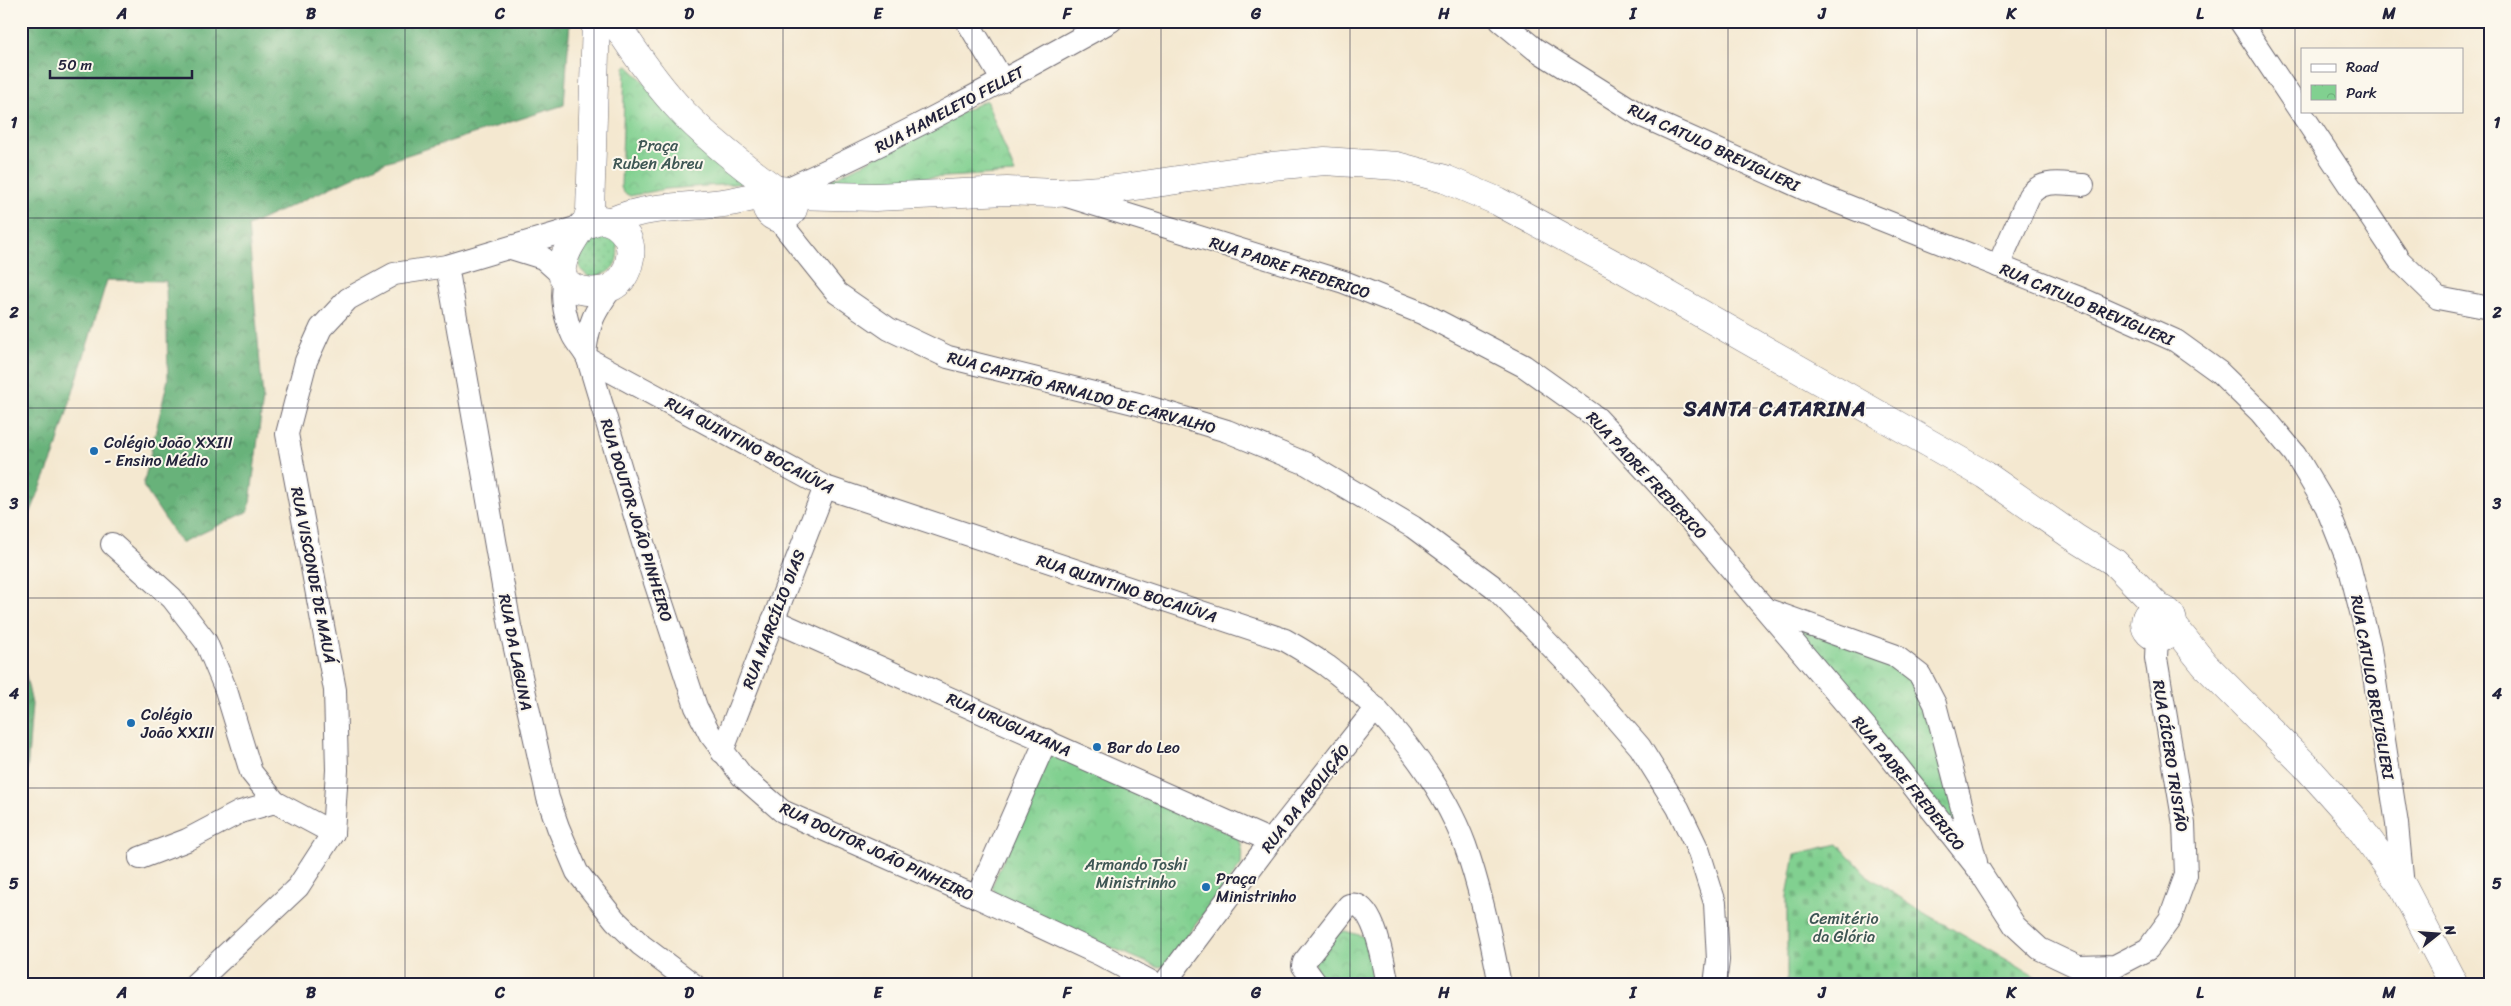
<svg xmlns="http://www.w3.org/2000/svg" width="2511" height="1006" font-family="Sriracha,sans-serif">
<defs>
<pattern id="grass-dots" width="8" height="8" patternUnits="userSpaceOnUse" patternTransform="scale(1.25)"><rect width="8" height="8" fill="#81d090"/><path d="M2 2h.1M6 6h.1" fill="none" stroke="#6fb27d" stroke-width="1.8" stroke-linecap="round"/></pattern>
<pattern id="forest-crowns" width="20" height="18" patternUnits="userSpaceOnUse" patternTransform="scale(1.25)"><rect width="20" height="18" fill="#68b27a"/><path d="M2 6a3 3 0 1 1 6 0M12 15a3 3 0 1 1 6 0" fill="none" stroke="#559065"/></pattern>
<pattern id="cemetery-stones" width="16" height="16" patternUnits="userSpaceOnUse" patternTransform="scale(1.25)"><rect width="16" height="16" fill="#81d090"/><path d="M2 7V4a2 2 0 0 1 4 0v3zM10 15v-3a2 2 0 0 1 4 0v3z" fill="#6fb27d"/></pattern>
<pattern id="park-crowns" width="20" height="18" patternUnits="userSpaceOnUse" patternTransform="scale(1.25)"><rect width="20" height="18" fill="#81d090"/><path d="M2 6a3 3 0 1 1 6 0M12 15a3 3 0 1 1 6 0" fill="none" stroke="#6fb27d"/></pattern>
</defs>
<rect width="100%" height="100%" fill="#fbf7ec"/>
<filter id="ink" filterUnits="userSpaceOnUse"><feTurbulence type="fractalNoise" baseFrequency=".02" numOctaves="2"/><feDisplacementMap in="SourceGraphic" scale="10" xChannelSelector="R" yChannelSelector="G"/><feConvolveMatrix kernelMatrix="1 2 1 2 8 2 1 2 1" color-interpolation-filters="sRGB"/></filter>
<filter id="wash" filterUnits="userSpaceOnUse"><feTurbulence type="fractalNoise" baseFrequency=".0096" numOctaves="4" result="noise"/><feDisplacementMap in="SourceGraphic" scale="20" xChannelSelector="R" yChannelSelector="G"/><feGaussianBlur stdDeviation="1.12" result="paint"/><feColorMatrix in="noise" values="0 0 0 0 0 0 0 0 0 0 0 0 0 0 0 0 0 1.4 0 .05"/><feComposite in="paint" operator="in"/></filter>
<g filter="url(#wash)">
<rect width="100%" height="100%" fill="#f4e8d0"/>
<path fill="url(#grass-dots)" stroke="#527966" d="M600,231L616,237C621,260 616,275 589,277L581,270C576,253 586,240 600,231Z"/>
<g fill="url(#forest-crowns)" stroke="#456a5a">
<polygon points="21,21 570,21 564,105 385,162 248,226 263,398 249,511 181,543 143,486 168,379 166,281 107,280 54,455 21,536"/>
<polygon points="21,654 32,704 21,858"/>
</g>
<polygon fill="url(#cemetery-stones)" stroke="#527966" points="1838,844 1865,874 1919,910 2050,985 1787,985 1787,896 1795,854"/>
<g fill="url(#park-crowns)" stroke="#527966">
<polygon points="628,66 748,183 665,189 630,196 623,192 621,187 625,67"/>
<polygon points="986,100 1015,173 823,184"/>
<polygon points="1789,623 1891,660 1914,680 1928,705 1964,841"/>
<polygon points="1049,753 1238,837 1242,847 1241,865 1164,966 1157,967 997,898 992,886"/>
<polygon points="1345,931 1366,937 1374,944 1377,985 1319,985 1314,958 1334,934"/>
</g>
</g>
<g filter="url(#ink)">
<g fill="none" stroke-linecap="round" stroke-linejoin="round">
<g stroke="#6c676f" stroke-width="24">
<g id="minor">
<polyline points="967,21 1003,81"/>
<polyline points="1501,21 1535,49 1640,115 1807,190 2082,299 2176,341 2219,372 2261,413 2295,454 2326,506 2348,561 2369,643 2397,824 2403,887"/>
<polyline points="2240,21 2399,260 2438,298 2490,308"/>
<path d="M784,190C896,140 1003,81 1111,21"/>
<polyline points="1064,195 1344,282 1422,313 1524,366 1597,418 1664,490 1880,744 1979,870 2015,926 2040,949 2078,967 2115,966 2148,949 2170,919 2186,875 2184,824 2156,658 2157,636"/>
<polyline points="777,218 837,293 889,329 948,357 1138,404 1227,431 1307,464 1413,527 1494,587 1571,667 1640,747 1678,808 1699,852 1715,903 1718,960 1715,985"/>
<polyline points="511,248 543,258 562,275"/>
<polyline points="447,266 510,626 548,798 558,827 577,872 615,920 641,945 694,985"/>
<path d="M1998,266L2029,196C2042,178 2062,184 2083,185"/>
<path d="M565,282C560,298 566,321 573,336C577,344 584,350 588,359L653,576L696,707L710,734L742,776L782,811L977,897L1101,955L1157,985"/>
<path d="M585,353C589,321 594,313 612,287"/>
<path d="M588,359L825,487L1285,640C1299,648 1314,657 1327,666C1382,706 1441,780 1465,845C1481,890 1491,937 1500,985"/>
<polyline points="112,544 172,598 206,642 226,690 251,772 275,802 333,833"/>
<polyline points="1768,610 1894,655 1920,675 1935,704 1976,862"/>
<polyline points="773,620 1271,841"/>
<polyline points="722,752 825,487"/>
<polyline points="140,858 187,840 240,812 275,802"/>
<polyline points="977,897 1046,740"/>
<polyline points="194,985 298,887 333,833 337,770 335,690 287,434 306,361 321,328 348,299 394,274 447,266 582,226"/>
<polyline points="1163,985 1271,841 1376,708"/>
<path d="M1317,985L1303,966L1304,962L1349,905C1375,898 1384,967 1388,985"/>
</g>
</g>
<g stroke="#6c676f" stroke-width="29">
<g id="major">
<path d="M614,21C633,50 653,80 676,105C705,137 741,165 776,190"/>
<circle cx="780" cy="204" r="14"/>
<polyline points="790,195 875,197 1007,191 1056,193 1116,189 1272,166 1325,161 1397,166 1445,179 1497,201 1621,268 1985,475 2074,537 2114,562 2160,609"/>
<path d="M599,220C612,220 620,226 627,237C635,252 628,279 612,287C595,296 559,292 562,267C564,252 574,239 582,226Z"/>
<path d="M612,221C647,205 685,208 723,203C739,201 756,196 772,192"/>
<polyline points="586,223 590,211 596,21"/>
<circle cx="2159" cy="623" r="14"/>
<polyline points="2172,624 2205,665 2305,765 2354,820 2403,887 2454,985"/>
</g>
</g>
<use href="#minor" stroke="#fff" stroke-width="22"/>
<use href="#major" stroke="#fff" stroke-width="28"/>
</g>
</g>
<path fill="none" stroke="#22223b" stroke-width="1" stroke-opacity="0.55" d="M216,21V985M405,21V985M594,21V985M783,21V985M972,21V985M1161,21V985M1350,21V985M1539,21V985M1728,21V985M1917,21V985M2106,21V985M2295,21V985M21,218H2490M21,408H2490M21,598H2490M21,788H2490"/>
<g fill="#1f6fb2" stroke="#fbf7ec" stroke-width="2">
<circle cx="94" cy="451" r="5"/>
<circle cx="131" cy="723" r="5"/>
<circle cx="1097" cy="747" r="5"/>
<circle cx="1206" cy="887" r="5"/>
</g>
<g text-anchor="middle" stroke-width="4" stroke-linejoin="round" paint-order="stroke">
<g font-size="16" fill="#22223b" stroke="#fbf7ec">
<text transform="translate(949 109) rotate(-28)" y="6">RUA HAMELETO FELLET</text>
<text transform="translate(1714 147) rotate(25)" y="6">RUA CATULO BREVIGLIERI</text>
<text transform="translate(1290 267) rotate(18)" y="6">RUA PADRE FREDERICO</text>
<text transform="translate(2087 304) rotate(23)" y="6">RUA CATULO BREVIGLIERI</text>
<text transform="translate(1082 392) rotate(15)" y="6">RUA CAPITÃO ARNALDO DE CARVALHO</text>
<text transform="translate(750 445) rotate(28)" y="6">RUA QUINTINO BOCAIÚVA</text>
<text transform="translate(1647 475) rotate(47)" y="6">RUA PADRE FREDERICO</text>
<text transform="translate(637 520) rotate(73)" y="6">RUA DOUTOR JOÃO PINHEIRO</text>
<text transform="translate(314 575) rotate(79)" y="6">RUA VISCONDE DE MAUÁ</text>
<text transform="translate(1127 588) rotate(18)" y="6">RUA QUINTINO BOCAIÚVA</text>
<text transform="translate(773 619) rotate(-69)" y="6">RUA MARCÍLIO DIAS</text>
<text transform="translate(516 652) rotate(79)" y="6">RUA DA LAGUNA</text>
<text transform="translate(2373 687) rotate(80)" y="6">RUA CATULO BREVIGLIERI</text>
<text transform="translate(1009 724) rotate(24)" y="6">RUA URUGUAIANA</text>
<text transform="translate(2171 756) rotate(81)" y="6">RUA CÍCERO TRISTÃO</text>
<text transform="translate(1909 783) rotate(51)" y="6">RUA PADRE FREDERICO</text>
<text transform="translate(1305 798) rotate(-52)" y="6">RUA DA ABOLIÇÃO</text>
<text transform="translate(877 851) rotate(25)" y="6">RUA DOUTOR JOÃO PINHEIRO</text>
</g>
<g font-size="16" fill="#3e5654" stroke="#fbf7ec">
<text x="658" y="151">Praça<tspan x="658" dy="18">Ruben Abreu</tspan></text>
<text x="1136" y="870">Armando Toshi<tspan x="1136" dy="18">Ministrinho</tspan></text>
<text x="1844" y="924">Cemitério<tspan x="1844" dy="18">da Glória</tspan></text>
</g>
<g font-size="16" fill="#22223b" stroke="#fbf7ec" text-anchor="start">
<text x="104" y="448">Colégio João XXIII<tspan x="104" dy="18">- Ensino Médio</tspan></text>
<text x="141" y="720">Colégio<tspan x="141" dy="18">João XXIII</tspan></text>
<text x="1107" y="753">Bar do Leo</text>
<text x="1216" y="884">Praça<tspan x="1216" dy="18">Ministrinho</tspan></text>
</g>
<g font-size="21" font-weight="bold" letter-spacing="1" fill="#22223b" stroke="#fbf7ec">
<text x="1775" y="416">SANTA CATARINA</text>
</g>
</g>
<rect width="2511" height="1006" fill="none" stroke="#fbf7ec" stroke-width="55"/>
<rect x="2301" y="48" width="162" height="65" fill="#fbf7ec" stroke="#a4a2a5"/>
<rect x="2311" y="64" width="25" height="8" fill="#ffffff" stroke="#a4a2a5"/>
<text x="2346" y="72" font-size="15" fill="#22223b">Road</text>
<rect x="2311" y="85" width="25" height="15" fill="url(#park-crowns)" stroke="#a4a2a5"/>
<text x="2346" y="98" font-size="15" fill="#22223b">Park</text>
<g transform="translate(2438 934) rotate(73)" stroke="#fbf7ec" stroke-width="4" paint-order="stroke">
<path d="M0-4L9 19L0 12L-9 19Z" fill="#22223b"/>
<text y="-8" font-size="14" font-weight="bold" text-anchor="middle" fill="#22223b">N</text>
</g>
<path d="M50 70v8h142v-8" fill="none" stroke="#22223b" stroke-width="2.5"/>
<text x="58" y="70" font-size="15" fill="#22223b" stroke="#fbf7ec" stroke-width="4" paint-order="stroke">50 m</text>
<rect x="28" y="28" width="2456" height="950" fill="none" stroke="#22223b" stroke-width="2"/>
<g font-size="16" text-anchor="middle" font-weight="bold" fill="#22223b">
<text x="122" y="19">A</text>
<text x="311" y="19">B</text>
<text x="500" y="19">C</text>
<text x="689" y="19">D</text>
<text x="878" y="19">E</text>
<text x="1067" y="19">F</text>
<text x="1256" y="19">G</text>
<text x="1444" y="19">H</text>
<text x="1633" y="19">I</text>
<text x="1822" y="19">J</text>
<text x="2011" y="19">K</text>
<text x="2200" y="19">L</text>
<text x="2389" y="19">M</text>
<text x="14" y="128">1</text>
<text x="2497" y="128">1</text>
<text x="14" y="318">2</text>
<text x="2497" y="318">2</text>
<text x="14" y="509">3</text>
<text x="2497" y="509">3</text>
<text x="14" y="699">4</text>
<text x="2497" y="699">4</text>
<text x="14" y="889">5</text>
<text x="2497" y="889">5</text>
<text x="122" y="998">A</text>
<text x="311" y="998">B</text>
<text x="500" y="998">C</text>
<text x="689" y="998">D</text>
<text x="878" y="998">E</text>
<text x="1067" y="998">F</text>
<text x="1256" y="998">G</text>
<text x="1444" y="998">H</text>
<text x="1633" y="998">I</text>
<text x="1822" y="998">J</text>
<text x="2011" y="998">K</text>
<text x="2200" y="998">L</text>
<text x="2389" y="998">M</text>
</g>
</svg>
